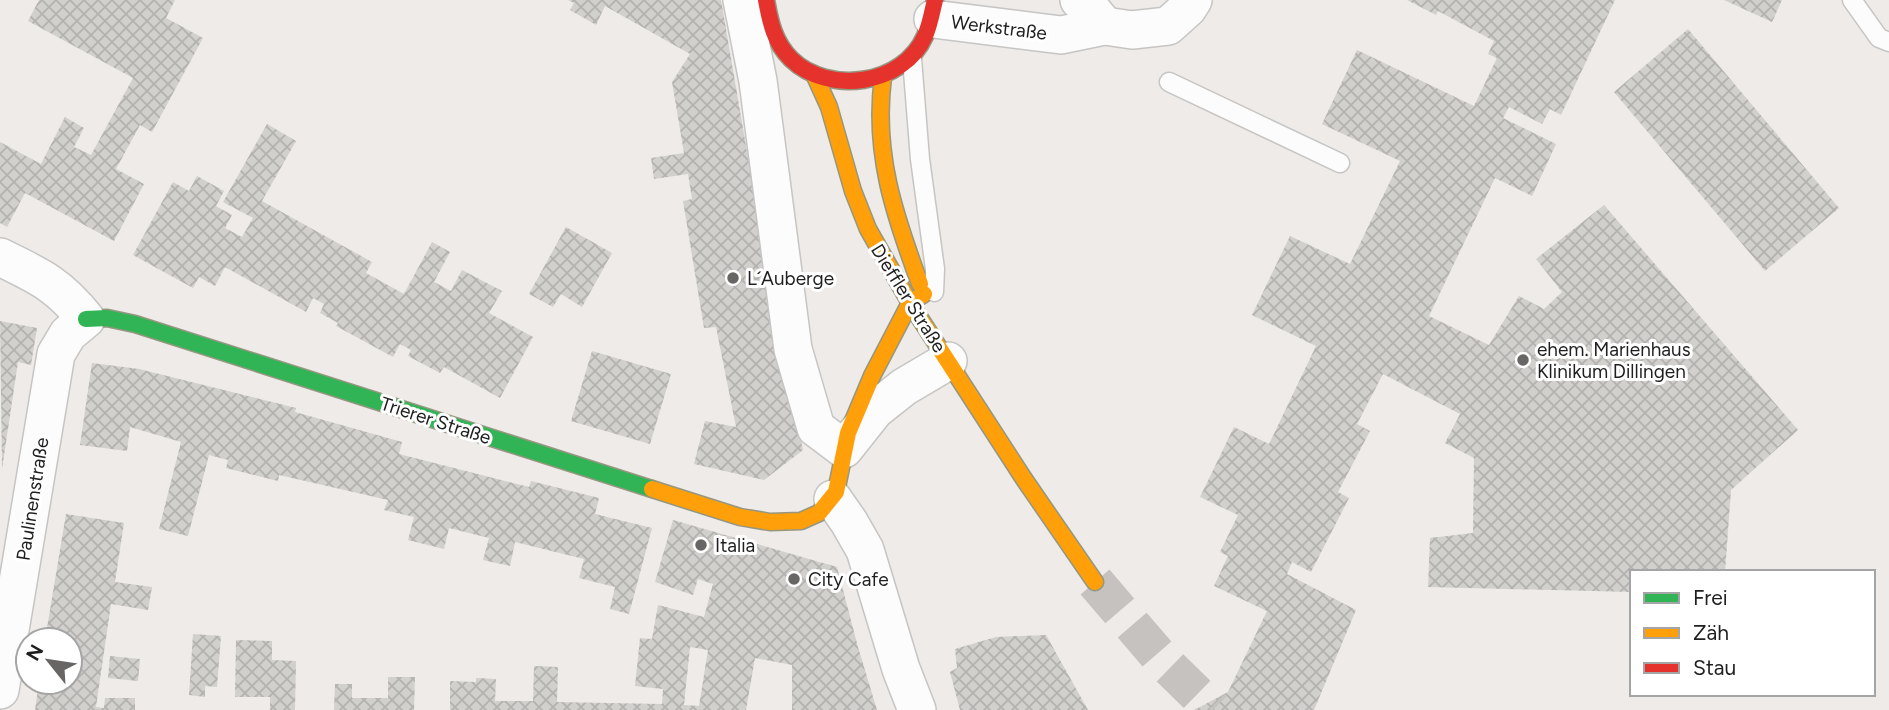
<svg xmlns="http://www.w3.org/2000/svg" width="1889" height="710" font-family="Figtree,sans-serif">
<defs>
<pattern id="building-cross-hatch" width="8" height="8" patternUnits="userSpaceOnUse" patternTransform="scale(1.75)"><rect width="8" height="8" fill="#d2d0cd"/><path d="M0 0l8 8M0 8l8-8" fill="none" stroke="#b4b2b0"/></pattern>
</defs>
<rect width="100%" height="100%" fill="#eeebe8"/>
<g fill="url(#building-cross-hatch)" fill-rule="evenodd">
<polygon points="39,0 175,0 166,18 203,38 152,132 140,125 116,169 144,184 114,241 25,193 7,227 0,223 0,142 41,164 65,117 84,128 74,147 91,155 133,78 28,21"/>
<polygon points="568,0 721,0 775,315 803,450 764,480 694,464 705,421 736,427 716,327 704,328 683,201 692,199 688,174 654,179 651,158 684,153 672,82 690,54 605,6 596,25 570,10 574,3"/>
<polygon points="1407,0 1615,0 1561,115 1550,109 1542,124 1509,107 1503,118 1556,144 1532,196 1495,178 1429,316 1489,345 1519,296 1544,309 1562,292 1536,259 1604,205 1798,430 1731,490 1725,572 1632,572 1632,592 1428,587 1430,538 1473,533 1474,458 1445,443 1460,414 1383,374 1357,424 1370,431 1338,492 1349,498 1311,572 1292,562 1287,574 1356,610 1314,710 1194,710 1228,692 1267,611 1214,586 1228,556 1220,552 1238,515 1200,497 1234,427 1269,444 1316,346 1252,315 1290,236 1350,264 1400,161 1322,124 1357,50 1474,106 1497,58 1488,54 1494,41 1438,11 1436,15"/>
<polygon points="1724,0 1782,0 1772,22"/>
<polygon points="1688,29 1839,208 1765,271 1614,92"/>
<polygon points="267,124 296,141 262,201 372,262 366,273 404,294 432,242 450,252 434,282 451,291 462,270 502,291 489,313 533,337 500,398 444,367 440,373 408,356 411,350 400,344 393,357 336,326 338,323 320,313 324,304 313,298 306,312 225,267 215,286 199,277 193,288 133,255 173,182 189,191 197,176 224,191 216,206 232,215 225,228 242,237 253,218 223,202"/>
<polygon points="566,227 612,253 582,307 561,294 553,307 529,294"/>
<polygon points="0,321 37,328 31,365 18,362 2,469"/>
<polygon points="592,351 671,374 650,444 571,421"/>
<polygon points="92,363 139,369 296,408 295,412 402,442 399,454 529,487 531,481 599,498 595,514 652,528 629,614 610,609 615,587 579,578 584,559 515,542 510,566 483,560 489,538 449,528 444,549 408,540 414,517 384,510 388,500 279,475 278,481 226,468 228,460 209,455 188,536 159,529 181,442 130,427 127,451 80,445"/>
<polygon points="66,514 124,523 115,582 152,587 148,610 111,604 96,707 104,708 105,698 135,698 135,710 35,710 39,682 70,682 70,640 45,640"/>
<path d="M673,520L837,567L858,647L877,710H792V665L755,658L746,710H450V681L476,682V678L496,679L495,701H533L534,666L558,667L557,702L662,704L663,689L635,686L640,638L652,639L658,605L704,617L713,584L698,579L693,595L655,582ZM690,647L708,650L699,706L684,705Z"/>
<polygon points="193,634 221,636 217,687 205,686 205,697 189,695"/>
<polygon points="1046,635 1088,710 960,710 950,672 957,668 955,649 996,637"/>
<polygon points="236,640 272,641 272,660 296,661 295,710 270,710 270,697 235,697"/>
<polygon points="110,656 140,659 138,681 108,678"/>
<polygon points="388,677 415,677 414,710 334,710 335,684 352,684 352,698 388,698"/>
</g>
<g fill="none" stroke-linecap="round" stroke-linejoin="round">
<polyline stroke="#c5c2c0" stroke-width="38" stroke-dasharray="38 19" stroke-linecap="butt" points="1095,582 1163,661 1213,710"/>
<g stroke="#c6c5c4" stroke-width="21">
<g id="lane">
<polyline points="1852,0 1879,38 1889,42"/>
<polyline points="912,59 920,159 935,269 934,292"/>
<polyline points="1169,82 1340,163"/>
</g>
</g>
<g stroke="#c6c5c4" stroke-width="40">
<g id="street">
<polyline points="742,0 758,81 793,349 816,428 844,449 875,410 904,387 948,361"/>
<polyline points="1079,0 1085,2 1105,26"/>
<polyline points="933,19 1061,35 1105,26 1132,30 1168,26 1188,8 1193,0"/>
<path d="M0,257C39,276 58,284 86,319L68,334L56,354L0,690"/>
<polyline points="833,499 849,522 865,550 901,669 917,710"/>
</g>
</g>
<g stroke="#959780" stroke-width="19">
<polyline id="fast" points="86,319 107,318 135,324 652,489"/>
</g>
<g stroke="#959780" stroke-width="19">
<g id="slow">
<polyline points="814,74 829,107 853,191 868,229 910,303 1024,479 1095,582"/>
<path d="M883,77C873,152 894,214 920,284"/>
<polyline points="652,489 740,517 770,522 801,521 819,513 836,492 848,433 872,376 910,303 924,294"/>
</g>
</g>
<g stroke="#959780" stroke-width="19">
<path id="jam" d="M766,0C770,22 774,42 791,59C828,95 903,86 925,36C930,25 932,12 935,0"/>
</g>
<use href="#lane" stroke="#fcfcfc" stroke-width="18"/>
<use href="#street" stroke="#fcfcfc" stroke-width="37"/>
<use href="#fast" stroke="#30b455" stroke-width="16"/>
<use href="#slow" stroke="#ff9f0a" stroke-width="16"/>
<use href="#jam" stroke="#e5322d" stroke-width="16"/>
</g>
<g fill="#676665" stroke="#fff" stroke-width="2.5">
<circle cx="733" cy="278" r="7"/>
<circle cx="1523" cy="360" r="7"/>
<circle cx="701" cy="545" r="7"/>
<circle cx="794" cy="579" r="7"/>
</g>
<g text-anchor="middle" stroke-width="6" stroke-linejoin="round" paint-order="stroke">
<g font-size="19" fill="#1f1f1f" stroke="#fff">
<text transform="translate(999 27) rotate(7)" y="7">Werkstraße</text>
<text transform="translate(909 298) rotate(58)" y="7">Dieffler Straße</text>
<text transform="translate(436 420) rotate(18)" y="7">Trierer Straße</text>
<text transform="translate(32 499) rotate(-81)" y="7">Paulinenstraße</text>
</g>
<g font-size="19" fill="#1f1f1f" stroke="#fff" text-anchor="start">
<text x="747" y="285">L´Auberge</text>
<text x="1537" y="356">ehem. Marienhaus<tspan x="1537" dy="22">Klinikum Dillingen</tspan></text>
<text x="715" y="552">Italia</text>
<text x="808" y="586">City Cafe</text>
</g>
</g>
<rect x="1630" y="570" width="245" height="126" fill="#ffffff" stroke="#a5a5a5" stroke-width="2"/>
<rect x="1644" y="593" width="35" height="10" fill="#30b455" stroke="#a5a5a5" stroke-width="2"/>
<text x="1693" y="605" font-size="21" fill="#1f1f1f">Frei</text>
<rect x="1644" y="628" width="35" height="10" fill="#ff9f0a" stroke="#a5a5a5" stroke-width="2"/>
<text x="1693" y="640" font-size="21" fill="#1f1f1f">Zäh</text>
<rect x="1644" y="663" width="35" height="10" fill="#e5322d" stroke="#a5a5a5" stroke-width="2"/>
<text x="1693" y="675" font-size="21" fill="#1f1f1f">Stau</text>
<g transform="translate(49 661) rotate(300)"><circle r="33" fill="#ffffff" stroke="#a5a5a5" stroke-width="2"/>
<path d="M0-5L12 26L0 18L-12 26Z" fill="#676665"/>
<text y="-10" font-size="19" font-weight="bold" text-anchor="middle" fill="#1f1f1f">N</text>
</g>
</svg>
